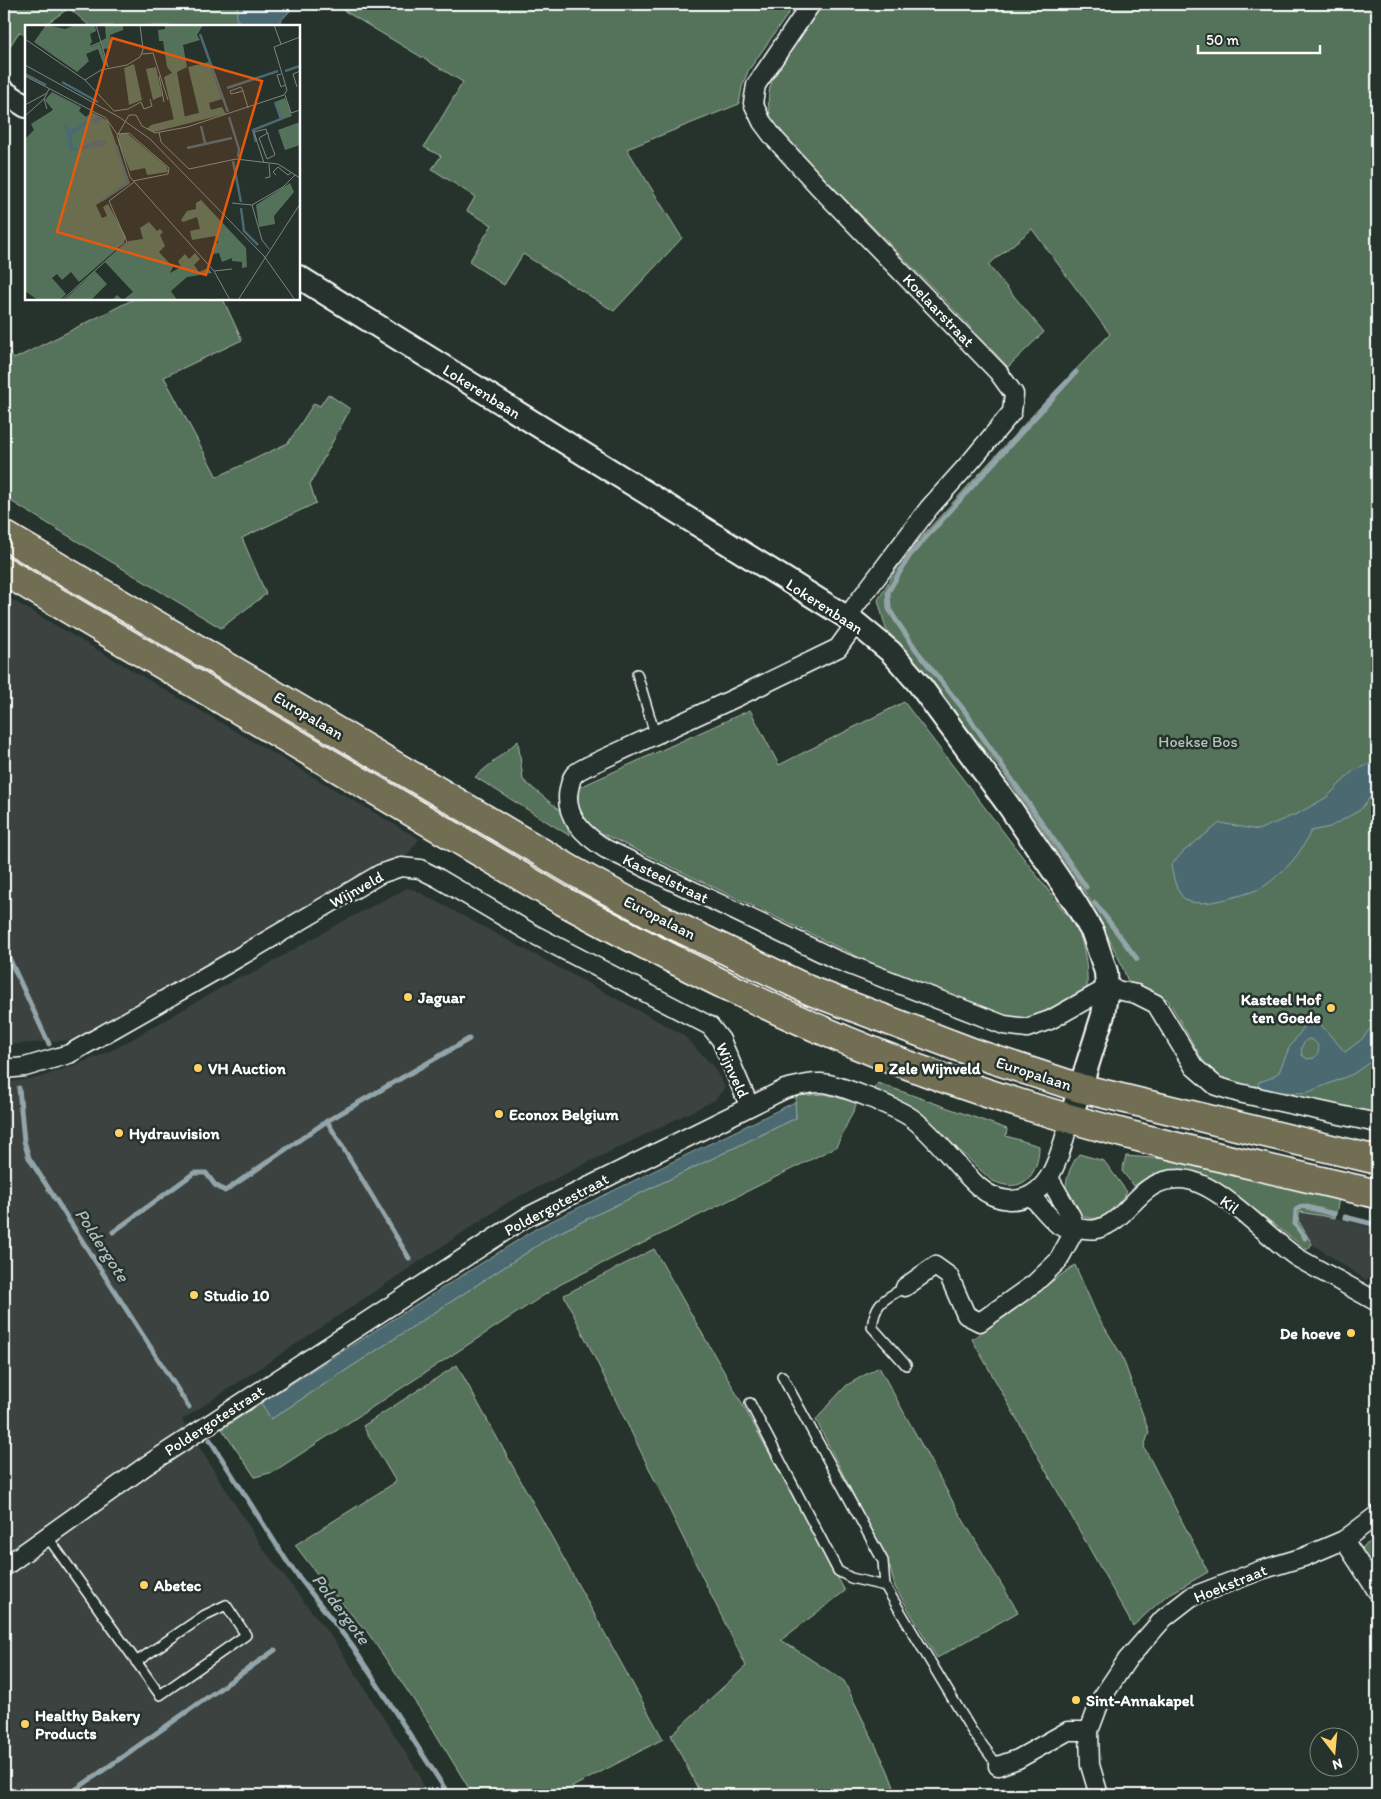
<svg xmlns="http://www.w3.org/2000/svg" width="1381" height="1799" font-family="Itim,sans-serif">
<rect width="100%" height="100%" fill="#26332d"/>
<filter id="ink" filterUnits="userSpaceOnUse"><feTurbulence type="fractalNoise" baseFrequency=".02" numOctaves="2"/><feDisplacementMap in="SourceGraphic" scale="10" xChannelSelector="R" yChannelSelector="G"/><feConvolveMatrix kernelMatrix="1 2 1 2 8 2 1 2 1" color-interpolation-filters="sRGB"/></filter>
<g filter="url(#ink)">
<g fill="#3a4240">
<polygon points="4,595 419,839 404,860 380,866 166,989 73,1040 4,1045"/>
<polygon points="407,888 415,890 682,1034 713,1066 725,1087 715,1100 510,1201 182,1420 264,1550 336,1643 419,1774 425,1795 4,1795 4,1083 41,1077 76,1065 115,1049 241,976 248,976 336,925"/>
<polygon points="1300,1212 1335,1218 1377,1229 1377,1270 1366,1280 1312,1244 1298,1220"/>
</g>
<g fill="#54725a" stroke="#aab8ac">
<polygon points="4,4 239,4 238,4 238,21 245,26 90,26 69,8 43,26 26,26 26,36 19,32 6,52 4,51"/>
<polygon points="333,4 795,4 748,71 742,87 739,104 627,149 682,238 614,311 523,254 504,285 469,262 492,225 467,211 475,197 432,169 441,156 424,147 463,82"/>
<path d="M822,4H1377V1105L1372,1112L1257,1091L1211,1075L1168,1000L1150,991L1129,984L1120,961L1089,898L999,767L886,629L878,600L904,556L1042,405L1110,334L1032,229L988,265L1044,332L1008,367L944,299L774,127C770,116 767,105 769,93C773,65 806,27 822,4Z"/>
<polygon points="134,299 223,299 242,340 164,377 217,477 288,443 314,403 320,406 328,394 350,409 310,484 316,503 242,538 266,594 221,628 4,497 4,352 8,351 14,359"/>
<path d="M904,702L1077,928C1085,947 1088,968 1087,989L1068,1002L1045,1014L1025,1019L998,1014L902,978L595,830C579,815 578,810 578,788L750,710L779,765Z"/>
<polygon points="518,741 523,780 563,813 570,836 475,777"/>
<path d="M878,1083L1007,1129L1006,1136L1039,1146C1039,1175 1022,1196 991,1180L921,1114L908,1106L872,1091Z"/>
<polygon points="825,1094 857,1103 836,1147 561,1284 273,1472 255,1477 222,1429 261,1403 271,1419 552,1236 796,1118 795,1102 797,1096"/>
<path d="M1079,1154L1104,1161L1127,1192C1121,1200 1114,1210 1105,1215C1088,1225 1072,1211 1067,1194C1063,1182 1072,1163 1079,1154Z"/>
<path d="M1126,1156L1165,1159L1339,1199L1335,1218L1300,1212L1298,1220L1312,1244L1307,1250C1288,1235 1269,1220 1250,1206C1211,1176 1180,1152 1134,1186L1122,1171Z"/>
<polygon points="654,1249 739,1398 845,1591 781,1640 844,1681 887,1769 897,1795 701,1795 671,1735 746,1666 564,1295"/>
<polygon points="1075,1265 1097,1315 1122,1356 1149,1432 1144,1447 1208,1572 1166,1596 1133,1626 972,1339"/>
<polygon points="457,1365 663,1739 557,1795 473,1795 428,1721 368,1633 327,1587 295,1545 396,1482 363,1426"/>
<polygon points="879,1367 959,1513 1018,1612 937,1658 895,1587 890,1568 816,1420 828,1405 847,1385"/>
<polygon points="1377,1538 1377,1580 1357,1550"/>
</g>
<g fill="#4b6971" stroke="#93a5aa" fill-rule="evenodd">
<path d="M238,4H295C290,13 282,17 277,26H245L236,19Z"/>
<path d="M1377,761V789L1360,810L1330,827L1311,831C1303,848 1293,863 1279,874C1273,880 1264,887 1257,890C1242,895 1200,909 1186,900C1176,893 1173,876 1171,865L1184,851L1220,823L1258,830L1299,813L1327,797L1353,771Z"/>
<path d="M1311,1017L1315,1018L1345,1052L1362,1039L1377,1020V1057L1353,1074L1306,1093L1278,1092L1260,1089L1258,1085L1259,1082L1271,1078L1279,1072L1289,1048ZM1309,1039C1319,1041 1322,1052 1314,1058L1307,1059L1302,1055C1300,1048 1303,1041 1309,1039Z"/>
<polygon points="795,1102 796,1118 552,1236 271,1419 261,1403 537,1228"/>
</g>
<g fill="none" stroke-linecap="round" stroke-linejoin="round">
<g stroke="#93a5aa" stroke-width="5">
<polyline points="1076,372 910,555 888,592 889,609 898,623 917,651 964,710 1086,887"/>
<polyline points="1095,903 1137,959"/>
<polyline points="4,947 49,1044"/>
<polyline points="19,1088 24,1141 29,1158 189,1407"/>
<polyline points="327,1121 409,1258"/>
<polyline points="1345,1217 1377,1225"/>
<polyline points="113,1232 194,1173 206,1173 215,1185 225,1191 327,1121 469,1039"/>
<polyline points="1305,1238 1295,1224 1296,1210 1303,1206 1334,1214"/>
<polyline points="210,1440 288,1563 353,1647 449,1795"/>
<polyline points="68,1795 275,1650"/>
</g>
<g stroke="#fff" stroke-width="12">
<g id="service">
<polyline points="637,674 655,734"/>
<path d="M905,1287C884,1300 876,1300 872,1327L906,1365"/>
<polyline points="782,1376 883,1561 885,1586"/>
<polyline points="750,1403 838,1571 851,1578 885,1586 972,1731 998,1766"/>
<polyline points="47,1536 160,1695 246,1635 226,1605 205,1615 136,1662"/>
</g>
</g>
<g stroke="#fff" stroke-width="21">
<g id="minor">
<polyline points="811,4 756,85 753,103 762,122 774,138 818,186 998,372 1014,394 1012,412 972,460 929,508 846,618"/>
<path d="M856,623L838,648L735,698L588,766C584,768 577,771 574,775C571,778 570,785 569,789C563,817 585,836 606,849L837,960L1004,1025L1027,1028L1050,1020L1107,988L1136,994L1156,1004L1194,1067L1216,1086L1239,1093L1377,1123"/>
<polyline points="4,1069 25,1067 69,1054 229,963 380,874 401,867 420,869 438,878 533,934 710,1026 721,1040 749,1105"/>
<polyline points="1049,1178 1071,1216 1076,1228"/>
<path d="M1031,1196C1038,1203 1053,1222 1060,1226C1065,1229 1070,1227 1075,1228C1083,1228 1089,1231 1097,1229C1131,1220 1137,1179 1179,1179C1216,1178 1267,1238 1298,1258C1324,1273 1351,1287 1377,1302"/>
<polyline points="905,1287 935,1266 949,1276 966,1315 980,1322 1035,1283 1058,1261 1076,1228"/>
<polyline points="1344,1540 1377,1591"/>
<path d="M4,1567L147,1465L525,1218L785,1089C797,1086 810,1082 822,1083C839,1084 900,1109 913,1119C938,1138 955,1166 979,1187C988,1195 997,1199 1009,1200C1052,1201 1060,1151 1070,1120"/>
<polyline points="998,1766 1018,1759 1068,1731 1089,1731"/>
<polyline points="1099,1795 1090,1765 1089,1731 1101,1699 1127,1660 1164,1618 1191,1597 1261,1570 1304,1557 1344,1540 1377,1515"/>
</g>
</g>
<g stroke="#fff" stroke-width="26">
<g id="tertiary">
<polyline points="4,92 26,106"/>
<polyline points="299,277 856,623 891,652 919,684 1009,806 1076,904 1093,933 1106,972 1107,988 1103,1015 1070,1120"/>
</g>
</g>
<g stroke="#fff" stroke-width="31">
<g id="trunk">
<polyline points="4,535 573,871 657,917 811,991 977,1054 1080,1088 1377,1160"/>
<path d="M4,571L559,899C685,967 813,1033 949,1080C1089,1130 1233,1160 1377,1194"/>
</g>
</g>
<use href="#service" stroke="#26332d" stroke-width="9"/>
<use href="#minor" stroke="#26332d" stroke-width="18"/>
<use href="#tertiary" stroke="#26332d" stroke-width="22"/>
<use href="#trunk" stroke="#726e52" stroke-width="28"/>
</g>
</g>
<g fill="#ffd166" stroke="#26332d" stroke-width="2">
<circle cx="408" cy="997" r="5"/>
<circle cx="1331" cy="1008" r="5"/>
<circle cx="198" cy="1068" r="5"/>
<rect x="874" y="1063" width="10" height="10" rx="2.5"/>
<circle cx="499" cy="1114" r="5"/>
<circle cx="119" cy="1133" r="5"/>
<circle cx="194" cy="1295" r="5"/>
<circle cx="1351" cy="1333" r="5"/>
<circle cx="144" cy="1585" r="5"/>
<circle cx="1076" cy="1700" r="5"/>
<circle cx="25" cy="1724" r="5"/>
</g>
<g text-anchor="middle" stroke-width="5" stroke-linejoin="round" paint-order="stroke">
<g font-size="16" fill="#fff" stroke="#26332d">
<text transform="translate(939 310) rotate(46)" y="6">Koelaarstraat</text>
<text transform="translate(482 391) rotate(32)" y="6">Lokerenbaan</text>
<text transform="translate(825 606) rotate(33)" y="6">Lokerenbaan</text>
<text transform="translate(309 715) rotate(31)" y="6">Europalaan</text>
<text transform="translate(666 878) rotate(26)" y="6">Kasteelstraat</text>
<text transform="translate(356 889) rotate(-29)" y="6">Wijnveld</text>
<text transform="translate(660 917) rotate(27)" y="6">Europalaan</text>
<text transform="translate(733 1070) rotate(66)" y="6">Wijnveld</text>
<text transform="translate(1034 1073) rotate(18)" y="6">Europalaan</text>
<text transform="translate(556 1204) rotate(-28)" y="6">Poldergotestraat</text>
<text transform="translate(1230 1204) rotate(36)" y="6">Kil</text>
<text transform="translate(214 1420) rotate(-33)" y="6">Poldergotestraat</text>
<text transform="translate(1230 1583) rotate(-22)" y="6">Hoekstraat</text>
</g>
<g font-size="16" fill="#b2c0b5" stroke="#26332d">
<text x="1198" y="747">Hoekse Bos</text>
</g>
<g font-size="16" font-weight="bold" fill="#fff" stroke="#26332d" text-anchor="start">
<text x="418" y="1003">Jaguar</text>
<text x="1321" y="1005" text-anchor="end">Kasteel Hof<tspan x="1321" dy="18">ten Goede</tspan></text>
<text x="208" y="1074">VH Auction</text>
<text x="889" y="1074">Zele Wijnveld</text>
<text x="509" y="1120">Econox Belgium</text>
<text x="129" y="1139">Hydrauvision</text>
<text x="204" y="1301">Studio 10</text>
<text x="1341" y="1339" text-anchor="end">De hoeve</text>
<text x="154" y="1591">Abetec</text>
<text x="1086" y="1706">Sint-Annakapel</text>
<text x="35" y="1721">Healthy Bakery<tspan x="35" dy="18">Products</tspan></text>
</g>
<g font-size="18" font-style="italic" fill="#aebcbf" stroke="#26332d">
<text transform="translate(102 1245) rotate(57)" y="6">Poldergote</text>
<text transform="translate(341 1609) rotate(53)" y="6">Poldergote</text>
</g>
</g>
<g transform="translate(25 25)">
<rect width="275" height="275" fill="#26332d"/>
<path d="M21,0L40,4L50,0H70L71,6L65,9L67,17L65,19L66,22L75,18L82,40L79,41L73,24L61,29L64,36L52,47L9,17ZM80,0H98V5L85,10L86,23L78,24L76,16L81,13ZM132,0H178L172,10L175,15L158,20L162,42L152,47L160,93L149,95L139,52L147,48L142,42L138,16H134L133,5L140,4V1ZM184,37L197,74L184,78L186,85L174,88L163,42ZM109,39L117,75L104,80L99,43ZM131,42L137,71L128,75L121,44ZM27,67L56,82L54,86L61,92L67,87L83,96L105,158L71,180L77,193L82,191L78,182L83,179L101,212L99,218L54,257L46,247L37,255L32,249L27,253L41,269L35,275H13L0,266V114L9,105L6,99L28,85L20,75ZM260,73L267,91L256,95L250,77ZM197,82L201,89L129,107L122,104L126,100ZM275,97V120L260,125L253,105ZM102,108L142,142L143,147L122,150L120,143L105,146L93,116L94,109ZM265,158L269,167L249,191L250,199L234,202L231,180ZM176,175L221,223L222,242L217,243V237L207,236V233L197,237L194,228L188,229L187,223L193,217L190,211L167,215L165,206L175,204L172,192L158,197L156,195L162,186L171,184V178ZM124,197L132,206L135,204L138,207L135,210L140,221L134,227L148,242L145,248L156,242L153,236L160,229L164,234L170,228L175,234L169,240L174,247L183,243L187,248L162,252L146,266L152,275H87L92,270L98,275L108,267L80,237L104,216L118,214L115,203ZM70,246L82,259L66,275H39Z" fill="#54725a"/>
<path d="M74,91L78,94L71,99L66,96L47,110L48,122L55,123L72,115L81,116V120L45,126L39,97L45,105Z" fill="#4b6971"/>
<path fill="none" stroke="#4b6971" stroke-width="2.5" d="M175,9L203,87M260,46L275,41M0,49L21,60M37,57L73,77M202,63L253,46M204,92L214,124L213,132M176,101L180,118M231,117L228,105L256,94L250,77M162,123L207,113M208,136L216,177M76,176L103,158L91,120M216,183L219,206L233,220"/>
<path fill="none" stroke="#7d8581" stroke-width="1" d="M71,0L76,17M249,0L256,19M0,14L60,55L89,86L103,84L116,77L119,84L127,81L125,74M66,21L76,17L83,42M117,29L128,28L143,75M0,40L94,92L125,114L239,231L270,275M256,49L252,50L256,62L260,60M0,51L81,93L92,109M134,51L139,77M60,55L76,45L102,40L115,32L118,25L115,0M272,62L268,49L275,46M218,66L206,69L205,66L216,62L218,66L223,83M260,70L266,88L275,85M0,80L22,68M22,84L19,74L24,64M104,90H111L117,101L130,108L162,102L259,70L262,65L249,22L275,12M104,90L92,111L105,152L189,246L205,275M0,91L19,74M134,107L136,117L164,144L211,134L253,139L275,153M92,109L104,108L144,143L143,149L108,156M239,138L229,107L241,104L242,108H243L244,114L249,127L250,130L242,134L234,113L243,108M251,150L248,147L253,142L263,150L266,148M240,153L245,152L244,139M207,178L227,180M227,180L258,162L270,150M227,180L237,215L244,224M189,246L207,244M37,275L102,217L84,176L109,157M213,275L275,179"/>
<path fill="#e8590c" fill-opacity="0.15" stroke="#e8590c" stroke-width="2.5" d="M87,13L237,56L181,250L32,207Z"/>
<rect width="275" height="275" fill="none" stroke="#fff" stroke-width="2.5"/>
</g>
<rect width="1381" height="1799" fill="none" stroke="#26332d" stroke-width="20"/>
<rect x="10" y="10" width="1361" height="1779" fill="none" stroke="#fff" stroke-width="2" filter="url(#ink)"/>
<g transform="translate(1334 1752) rotate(164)"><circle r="24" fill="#26332d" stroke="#7d8581"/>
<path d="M0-4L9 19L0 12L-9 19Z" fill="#ffd166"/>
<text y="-8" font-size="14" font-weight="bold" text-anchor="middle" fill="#ffffff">N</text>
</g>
<path d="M1198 45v8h122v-8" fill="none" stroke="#ffffff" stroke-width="2.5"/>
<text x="1206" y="45" font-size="15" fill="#ffffff" stroke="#26332d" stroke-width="4" paint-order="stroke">50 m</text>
</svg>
